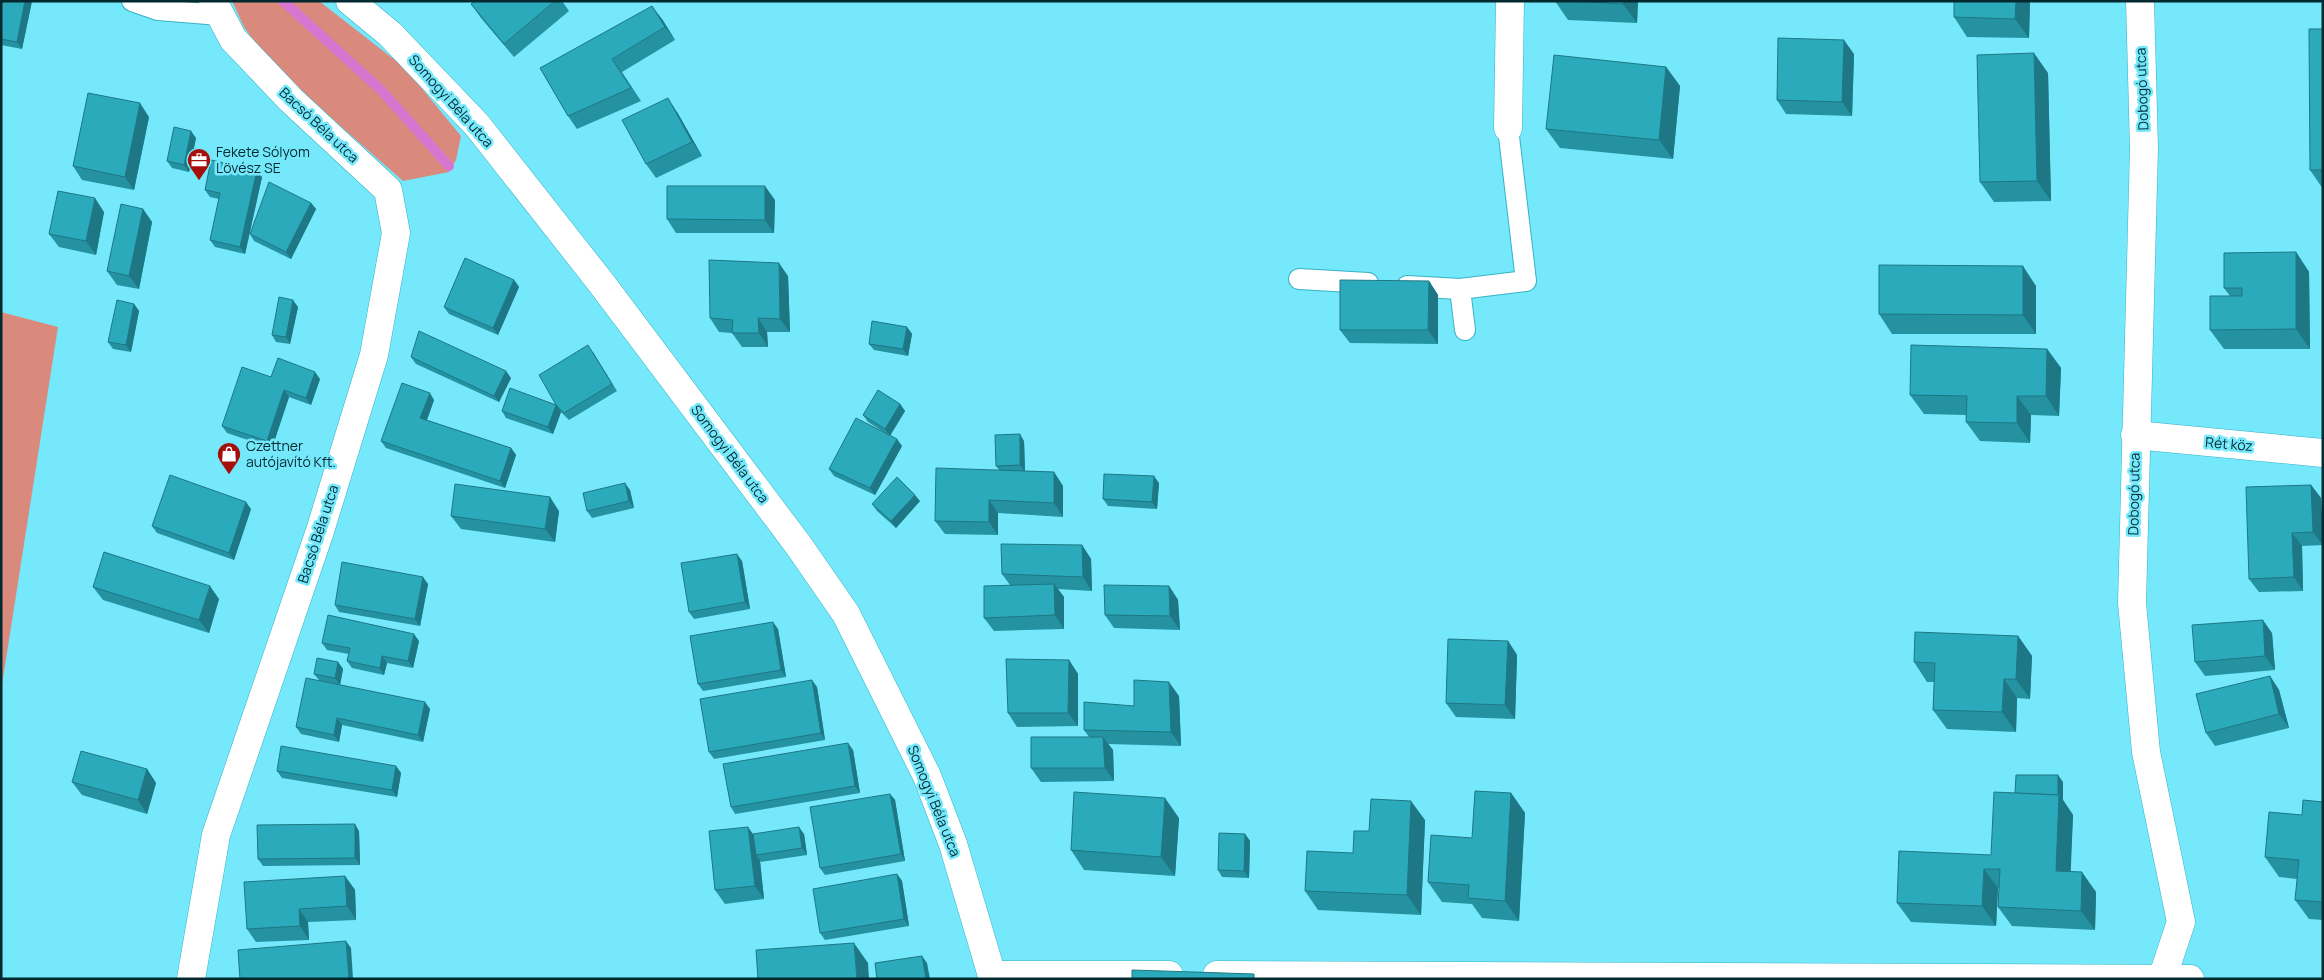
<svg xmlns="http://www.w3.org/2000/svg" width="2324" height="980" font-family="Manrope,sans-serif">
<rect width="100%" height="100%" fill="#75e8fb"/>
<g fill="#da8a7d">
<polygon points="232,1 319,1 405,68 461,136 456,160 449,172 403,181 272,66 244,27"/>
<polygon points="1,312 58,327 1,691"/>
</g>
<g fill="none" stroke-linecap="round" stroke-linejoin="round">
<polyline stroke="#d676d0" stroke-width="10" points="283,1 381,90 449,166"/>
<g stroke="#37b2c4" stroke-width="22">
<g id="lane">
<polyline points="132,1 158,10 220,15"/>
<polyline points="1299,279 1368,283"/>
<polyline points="1407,286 1460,289"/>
<polyline points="1465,330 1460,289 1526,281 1508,128"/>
</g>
</g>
<g stroke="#37b2c4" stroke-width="29">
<g id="street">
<polyline points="2140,1 2144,148 2132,603 2146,752 2181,922 2162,979"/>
<polyline points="1508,128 1510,1"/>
<polyline points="2135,435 2323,453"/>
<polyline points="992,975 1169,975"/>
<polyline points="1217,975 2190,979"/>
<polyline points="191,979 216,835 320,531 374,355 396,233 388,190 291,100 233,39 213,1"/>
</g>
</g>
<g stroke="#37b2c4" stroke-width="29">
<polyline id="secondary" points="350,1 390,34 477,125 602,284 799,546 846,614 927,776 953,844 993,979"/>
</g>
<use href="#lane" stroke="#fff" stroke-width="20"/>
<use href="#street" stroke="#fff" stroke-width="28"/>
<use href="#secondary" stroke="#fff" stroke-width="28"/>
</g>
<g fill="#2592a2">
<polygon points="1,1 32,1 22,49 1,45"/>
<polygon points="475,1 562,1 569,11 514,57 481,18 471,4"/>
<polygon points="1555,1 1638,1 1637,23 1568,20"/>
<polygon points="1954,1 2030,1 2029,38 1967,37 1954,17"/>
<polygon points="662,19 675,40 622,72 641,101 577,129 568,116 540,68"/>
<polygon points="2323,29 2323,189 2310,170"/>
<polygon points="1854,54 1852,116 1786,114 1777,100"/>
<polygon points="1666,67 1680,86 1673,159 1560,148 1546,129"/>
<polygon points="2048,73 2051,201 1994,202 1980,182"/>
<polygon points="677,112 702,156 656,178 646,164"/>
<polygon points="149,117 134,190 82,180 73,166"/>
<polygon points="196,138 189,172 172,168 167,161"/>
<polygon points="262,177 245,254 215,247 210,240 219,199 210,197 205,190"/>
<polygon points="775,200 774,233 676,233 667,219"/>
<polygon points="311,203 316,209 291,259 254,241 250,234"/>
<polygon points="143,209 152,222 139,289 117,285 107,271"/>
<polygon points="104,212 96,255 59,247 49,234"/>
<polygon points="2296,252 2309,272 2310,349 2224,349 2210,330 2230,296 2224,288"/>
<polygon points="788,276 790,332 767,332 768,347 742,347 732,333 719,332 710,318"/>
<polygon points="514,280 519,287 498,335 449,314 444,307"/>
<polygon points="1429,281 1438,295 1438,344 1350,343 1340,330"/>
<polygon points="2036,286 2036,334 1892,334 1879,314"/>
<polygon points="134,304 139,311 131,352 113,349 108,342"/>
<polygon points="298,307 290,344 276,342 272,335"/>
<polygon points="907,327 912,334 908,356 874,350 869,344"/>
<polygon points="2047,349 2061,368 2059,416 2031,415 2030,443 1980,441 1966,422 1966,415 1924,414 1910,395"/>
<polygon points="593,352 617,391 569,420 561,412 553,434 506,418 502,411 556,405"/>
<polygon points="411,357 511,378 499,402 416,364"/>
<polygon points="271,377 320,379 311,405 289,397 272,448 227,433 222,426"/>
<polygon points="434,400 427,420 511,448 516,455 505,488 386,448 381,441"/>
<polygon points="900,404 905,411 890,435 902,446 875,495 834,476 829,469 887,434 868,422 863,415"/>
<polygon points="1024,441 1025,471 1054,472 1063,486 1063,517 998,513 998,535 945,534 935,521 999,470 996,466"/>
<polygon points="1159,483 1157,509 1108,506 1103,499"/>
<polygon points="2311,485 2321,498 2323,545 2302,546 2303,591 2259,592 2249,579"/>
<polygon points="630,490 634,508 592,518 587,511"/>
<polygon points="920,501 896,528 877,511 872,504"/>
<polygon points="251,509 234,560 157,533 152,526"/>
<polygon points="559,511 555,542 461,529 451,516"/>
<polygon points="1082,545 1091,559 1092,591 1058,589 1064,597 1064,629 994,631 984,618 1010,585 1002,574"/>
<polygon points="742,561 750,609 694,619 689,612"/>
<polygon points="428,584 420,626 339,612 335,605"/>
<polygon points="1169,586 1178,600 1180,630 1114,628 1105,615"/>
<polygon points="93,587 219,599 209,633 103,600"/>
<polygon points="778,629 786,677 703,691 698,684"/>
<polygon points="2272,633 2275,670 2205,676 2195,662"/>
<polygon points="2018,636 2032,656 2030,699 2017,698 2016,732 1947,729 1933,710 1934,682 1927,682 1914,662"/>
<polygon points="419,641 413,668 387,663 384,675 352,668 347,661 349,654 327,650 322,643"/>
<polygon points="1508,641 1517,655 1515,719 1456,717 1446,703"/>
<polygon points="1069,660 1078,674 1078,726 1017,727 1008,713"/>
<polygon points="338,662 343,669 340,685 430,709 423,742 342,725 339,742 301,734 296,727 319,680 314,674"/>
<polygon points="2270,676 2279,690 2289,728 2215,746 2206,733"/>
<polygon points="817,687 825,740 714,759 709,752"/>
<polygon points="1179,696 1181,746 1108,744 1113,750 1114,781 1041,782 1031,768 1089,737 1084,730 1134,706"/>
<polygon points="853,750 860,793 735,814 731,807"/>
<polygon points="396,766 401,773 397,797 282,778 277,771"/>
<polygon points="147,769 156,783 147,814 82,795 72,782"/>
<polygon points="2063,782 2063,800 2073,815 2070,871 2096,892 2095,930 2012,926 1998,907 1999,888 1998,888 1996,926 1911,922 1897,903 1991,855 2015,793"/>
<polygon points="1511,793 1525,813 1519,921 1482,918 1472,904 1442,902 1428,882 1472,838"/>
<polygon points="890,794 895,800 905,861 825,875 820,868"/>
<polygon points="2323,802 2323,920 2309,919 2295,900 2297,879 2279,877 2265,857 2302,815"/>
<polygon points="1179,818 1175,876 1084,870 1071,850"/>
<polygon points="1425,820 1421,915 1318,910 1305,891 1353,853 1369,831"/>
<polygon points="359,831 360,865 263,866 258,859"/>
<polygon points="753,834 804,834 807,855 761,862 760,861 764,899 725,904 715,890"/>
<polygon points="1245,834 1250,841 1249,878 1222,877 1218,870"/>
<polygon points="897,874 902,881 909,926 825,940 820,933"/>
<polygon points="345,876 355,890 356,920 308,922 309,940 256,942 247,929"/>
</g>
<g fill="#1e7784">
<polygon points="25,1 32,1 22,49 17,42"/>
<polygon points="1623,1 1638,1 1637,23 1623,4"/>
<polygon points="2016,1 2030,1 2029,38 2015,19"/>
<polygon points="652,6 662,19 675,40 665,27"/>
<polygon points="1844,40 1854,54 1852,116 1842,102"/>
<polygon points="2034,53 2048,73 2051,201 2037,181"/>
<polygon points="1666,67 1680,86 1673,159 1659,140"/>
<polygon points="668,98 677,112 702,156 692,142"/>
<polygon points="140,103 149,117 134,190 125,177"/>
<polygon points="191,131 196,138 189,172 184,165"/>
<polygon points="257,170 262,177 245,254 240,247"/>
<polygon points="765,186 775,200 774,233 765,220"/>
<polygon points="95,198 104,212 96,255 86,241"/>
<polygon points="311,203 316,209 291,259 286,252"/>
<polygon points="143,209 152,222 139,289 129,276"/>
<polygon points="2296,252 2309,272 2310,349 2296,329"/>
<polygon points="779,263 788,276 790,332 780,319"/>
<polygon points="2023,266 2036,286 2036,334 2023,315"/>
<polygon points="514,280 519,287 498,335 493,328"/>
<polygon points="1429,281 1438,295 1438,344 1428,330"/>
<polygon points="293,300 298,307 290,344 286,337"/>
<polygon points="134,304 139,311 131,352 126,345"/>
<polygon points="758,318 767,332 768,347 759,333"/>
<polygon points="907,327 912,334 908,356 903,349"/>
<polygon points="2047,349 2061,368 2059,416 2046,396"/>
<polygon points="506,371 511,378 499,402 494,396"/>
<polygon points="315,372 320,379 311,405 306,398"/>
<polygon points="284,390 289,397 272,448 267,441"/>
<polygon points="430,393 434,400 425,425 420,418"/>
<polygon points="2017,396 2031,415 2030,443 2017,423"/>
<polygon points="900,404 905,411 890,436 885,429"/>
<polygon points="556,405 561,412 553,434 548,427"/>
<polygon points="1020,434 1024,441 1025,472 1020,465"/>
<polygon points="897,439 902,446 875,495 870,488"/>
<polygon points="511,448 516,455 505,488 500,481"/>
<polygon points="1054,472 1063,486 1063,517 1054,503"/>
<polygon points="1154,476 1159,483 1157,509 1152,502"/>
<polygon points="625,483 630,490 634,508 629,501"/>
<polygon points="2311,485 2321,498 2323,545 2313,532"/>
<polygon points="915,495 920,501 896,528 891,521"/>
<polygon points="550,497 559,511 555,542 545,529"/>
<polygon points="989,500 998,513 998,535 989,522"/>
<polygon points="246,502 251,509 234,560 229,553"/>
<polygon points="2292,533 2302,546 2303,591 2294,577"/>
<polygon points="1082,545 1091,559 1092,591 1083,577"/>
<polygon points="737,554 742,561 750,609 745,602"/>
<polygon points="423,577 428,584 420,626 415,619"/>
<polygon points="1054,584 1064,597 1064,629 1055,615"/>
<polygon points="210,586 219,599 209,633 199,620"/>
<polygon points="1169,586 1178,600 1180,630 1170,616"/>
<polygon points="2263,620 2272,633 2275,670 2265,656"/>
<polygon points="773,622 778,629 786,677 781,670"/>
<polygon points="414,634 419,641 413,668 408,661"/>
<polygon points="2018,636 2032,656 2030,699 2016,679"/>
<polygon points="1508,641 1517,655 1515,719 1505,705"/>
<polygon points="382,656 387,663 384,675 380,668"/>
<polygon points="1069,660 1078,674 1078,726 1068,713"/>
<polygon points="338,662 343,669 340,685 335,678"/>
<polygon points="2270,676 2279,690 2289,728 2279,714"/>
<polygon points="2004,679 2017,698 2016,732 2002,712"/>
<polygon points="812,680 817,687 825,740 821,733"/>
<polygon points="1169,682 1179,696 1181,746 1171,732"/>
<polygon points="425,702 430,709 423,742 418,735"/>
<polygon points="337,718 342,725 339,742 334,735"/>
<polygon points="1103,737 1113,750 1114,781 1105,768"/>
<polygon points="848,743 853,750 860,793 855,786"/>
<polygon points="396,766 401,773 397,797 392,790"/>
<polygon points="147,769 156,783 147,814 138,800"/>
<polygon points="2058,775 2063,782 2063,800 2073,815 2070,890 2056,871"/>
<polygon points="1511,793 1525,813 1519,921 1505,901"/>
<polygon points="890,794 895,800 905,861 901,854"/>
<polygon points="1165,798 1179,818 1175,876 1161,857"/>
<polygon points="1411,801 1425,820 1421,915 1407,895"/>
<polygon points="355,824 359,831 360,865 355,858"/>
<polygon points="748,827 758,841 756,855 760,861 764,899 755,886"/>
<polygon points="799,827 804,834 807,855 802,848"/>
<polygon points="1245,834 1250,841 1249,878 1244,871"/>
<polygon points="1984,869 1998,888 1996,926 1982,906"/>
<polygon points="2082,872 2096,892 2095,930 2081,911"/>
<polygon points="897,874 902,881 909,926 904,919"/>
<polygon points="345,876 355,890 356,920 347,906"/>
<polygon points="299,909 308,922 309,940 300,926"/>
<polygon points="346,941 351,948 353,979 349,979"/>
<polygon points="854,943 868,963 869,979 857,979"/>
<polygon points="922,956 927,963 930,979 926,979"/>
</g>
<g fill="#2baabc" stroke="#1e7784">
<polygon points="1,1 25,1 17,42 1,39"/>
<polygon points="475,1 555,1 504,44 471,4"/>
<polygon points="1573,1 1623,1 1623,4"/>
<polygon points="1954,1 2016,1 2015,19 1954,17"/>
<polygon points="652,6 665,27 612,59 631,88 568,116 540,68"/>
<polygon points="2309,29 2323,29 2323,170 2310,170"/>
<polygon points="1778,38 1844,40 1842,102 1777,100"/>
<polygon points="2034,53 2037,181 1980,182 1977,55"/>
<polygon points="1554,55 1666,67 1659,140 1546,129"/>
<polygon points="88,93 140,103 125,177 73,166"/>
<polygon points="668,98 692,142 646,164 622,120"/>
<polygon points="174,127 191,131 184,165 167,161"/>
<polygon points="211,160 257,170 240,247 210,240 220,193 205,190"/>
<polygon points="269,182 311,203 286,252 250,234"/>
<polygon points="667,186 765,186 765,220 667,219"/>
<polygon points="58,191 95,198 86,241 49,234"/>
<polygon points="121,204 143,209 129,276 107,271"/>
<polygon points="2296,252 2296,329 2210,330 2210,296 2242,296 2242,288 2224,288 2224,253"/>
<polygon points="465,258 514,280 493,328 444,307"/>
<polygon points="709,260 779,263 780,319 758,318 759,333 732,333 733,320 710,318"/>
<polygon points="1879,265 2023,266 2023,315 1879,314"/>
<polygon points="1340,280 1429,281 1428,330 1340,330"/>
<polygon points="279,297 293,300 286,337 272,335"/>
<polygon points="117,300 134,304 126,345 108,342"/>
<polygon points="872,321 907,327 903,349 869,344"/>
<polygon points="419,331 506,371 494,396 411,357"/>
<polygon points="588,345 612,384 564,413 556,405 548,427 502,411 510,388 556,405 539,375"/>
<polygon points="1911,345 2047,349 2046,396 2017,396 2017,423 1966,422 1967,396 1910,395"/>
<polygon points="278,358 315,372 306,398 284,390 267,441 222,426 242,367 271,377"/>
<polygon points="402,383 430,393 420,418 511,448 500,481 381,441"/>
<polygon points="878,390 900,404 885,429 863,415"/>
<polygon points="856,418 897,439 870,488 829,469"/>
<polygon points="1020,434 1020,465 996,466 995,435"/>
<polygon points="936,468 1054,472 1054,503 989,500 989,522 935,521"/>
<polygon points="1104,474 1154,476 1152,502 1103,499"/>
<polygon points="170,475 246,502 229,553 152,526"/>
<polygon points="897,477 915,495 891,521 872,504"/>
<polygon points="625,483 629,501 587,511 583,493"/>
<polygon points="455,484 550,497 545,529 451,516"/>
<polygon points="2311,485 2313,532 2292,533 2294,577 2249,579 2246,487"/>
<polygon points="1001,544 1082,545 1083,577 1002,574"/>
<polygon points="104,552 210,586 199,620 93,587"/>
<polygon points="737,554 745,602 689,612 681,563"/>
<polygon points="342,562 423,577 415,619 335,605"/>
<polygon points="1054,584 1055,615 984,618 984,586"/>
<polygon points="1104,585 1169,586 1170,616 1105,615"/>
<polygon points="328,615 414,634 408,661 382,656 380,668 347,661 350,648 322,643"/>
<polygon points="2263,620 2265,656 2195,662 2192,625"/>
<polygon points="773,622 781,670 698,684 690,636"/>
<polygon points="1915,632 2018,636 2016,679 2004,679 2002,712 1933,710 1935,663 1914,662"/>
<polygon points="1448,639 1508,641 1505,705 1446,703"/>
<polygon points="317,658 338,662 335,678 314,674"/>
<polygon points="1006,659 1069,660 1068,713 1008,713"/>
<polygon points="2270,676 2279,714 2206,733 2196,694"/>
<polygon points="306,678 425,702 418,735 337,718 334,735 296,727"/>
<polygon points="812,680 821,733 709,752 700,699"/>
<polygon points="1134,680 1169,682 1171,732 1084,730 1084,702 1134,706"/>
<polygon points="1031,737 1103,737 1105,768 1031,768"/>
<polygon points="848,743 855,786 731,807 723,764"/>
<polygon points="281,746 396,766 392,790 277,771"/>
<polygon points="81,751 147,769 138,800 72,782"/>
<polygon points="2016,775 2058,775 2058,795 2015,793"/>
<polygon points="1475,791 1511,793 1505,901 1468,898 1469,885 1428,882 1431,835 1472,838"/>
<polygon points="1074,792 1165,798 1161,857 1071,850"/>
<polygon points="1994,792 2059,795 2056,871 2082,872 2081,911 1998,907 2000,869 1984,869 1982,906 1897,903 1899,851 1991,855"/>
<polygon points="890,794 901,854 820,868 810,807"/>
<polygon points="1371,799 1411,801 1407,895 1305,891 1307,851 1353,853 1354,831 1369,831"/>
<polygon points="2303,800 2323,802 2323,902 2295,900 2299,860 2265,857 2269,812 2302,815"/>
<polygon points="355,824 355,858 258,859 257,825"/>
<polygon points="748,827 755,886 715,890 709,831"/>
<polygon points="799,827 802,848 756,855 753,834"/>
<polygon points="1219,833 1245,834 1244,871 1218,870"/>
<polygon points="897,874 904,919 820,933 813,889"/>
<polygon points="345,876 347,906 299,909 300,926 247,929 244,882"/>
<polygon points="346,941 349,979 240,979 238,950"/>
<polygon points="854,943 857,979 758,979 756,950"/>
<polygon points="922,956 926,979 877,979 875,963"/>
<polygon points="1132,970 1254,974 1254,979 1132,979"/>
</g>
<defs>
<g id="office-pin" transform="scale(1.25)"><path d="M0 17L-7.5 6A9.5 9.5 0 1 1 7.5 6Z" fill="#a40f09" stroke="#75e8fb"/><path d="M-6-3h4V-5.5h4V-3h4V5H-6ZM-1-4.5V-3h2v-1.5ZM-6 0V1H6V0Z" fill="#fff"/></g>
<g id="shop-pin" transform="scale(1.25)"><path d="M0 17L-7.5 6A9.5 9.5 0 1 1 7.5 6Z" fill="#a40f09" stroke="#75e8fb"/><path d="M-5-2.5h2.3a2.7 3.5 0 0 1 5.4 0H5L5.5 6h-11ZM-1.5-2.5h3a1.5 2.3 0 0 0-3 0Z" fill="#fff"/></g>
</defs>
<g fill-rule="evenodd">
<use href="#office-pin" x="199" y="160"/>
<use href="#shop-pin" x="229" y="454"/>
</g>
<g text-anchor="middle" stroke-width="5" stroke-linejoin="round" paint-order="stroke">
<g font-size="14" fill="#02292f" stroke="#75e8fb">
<text transform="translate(2142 89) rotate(-92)" y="5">Dobogó utca</text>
<text transform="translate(451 101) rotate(48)" y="5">Somogyi Béla utca</text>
<text transform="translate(319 125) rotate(43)" y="5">Bacsó Béla utca</text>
<text transform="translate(2229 444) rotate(5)" y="5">Rét köz</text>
<text transform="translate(730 454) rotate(53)" y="5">Somogyi Béla utca</text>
<text transform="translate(2134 494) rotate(-89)" y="5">Dobogó utca</text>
<text transform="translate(318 534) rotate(-72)" y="5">Bacsó Béla utca</text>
<text transform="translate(934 801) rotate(68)" y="5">Somogyi Béla utca</text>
</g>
<g font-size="14" fill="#02292f" stroke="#75e8fb" text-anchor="start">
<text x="216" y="157">Fekete Sólyom<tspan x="216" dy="16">Lövész SE</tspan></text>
<text x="246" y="451">Czettner<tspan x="246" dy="16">autójavító Kft.</tspan></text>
</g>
</g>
<rect width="2324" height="980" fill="none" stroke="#02292f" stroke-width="5"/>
</svg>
